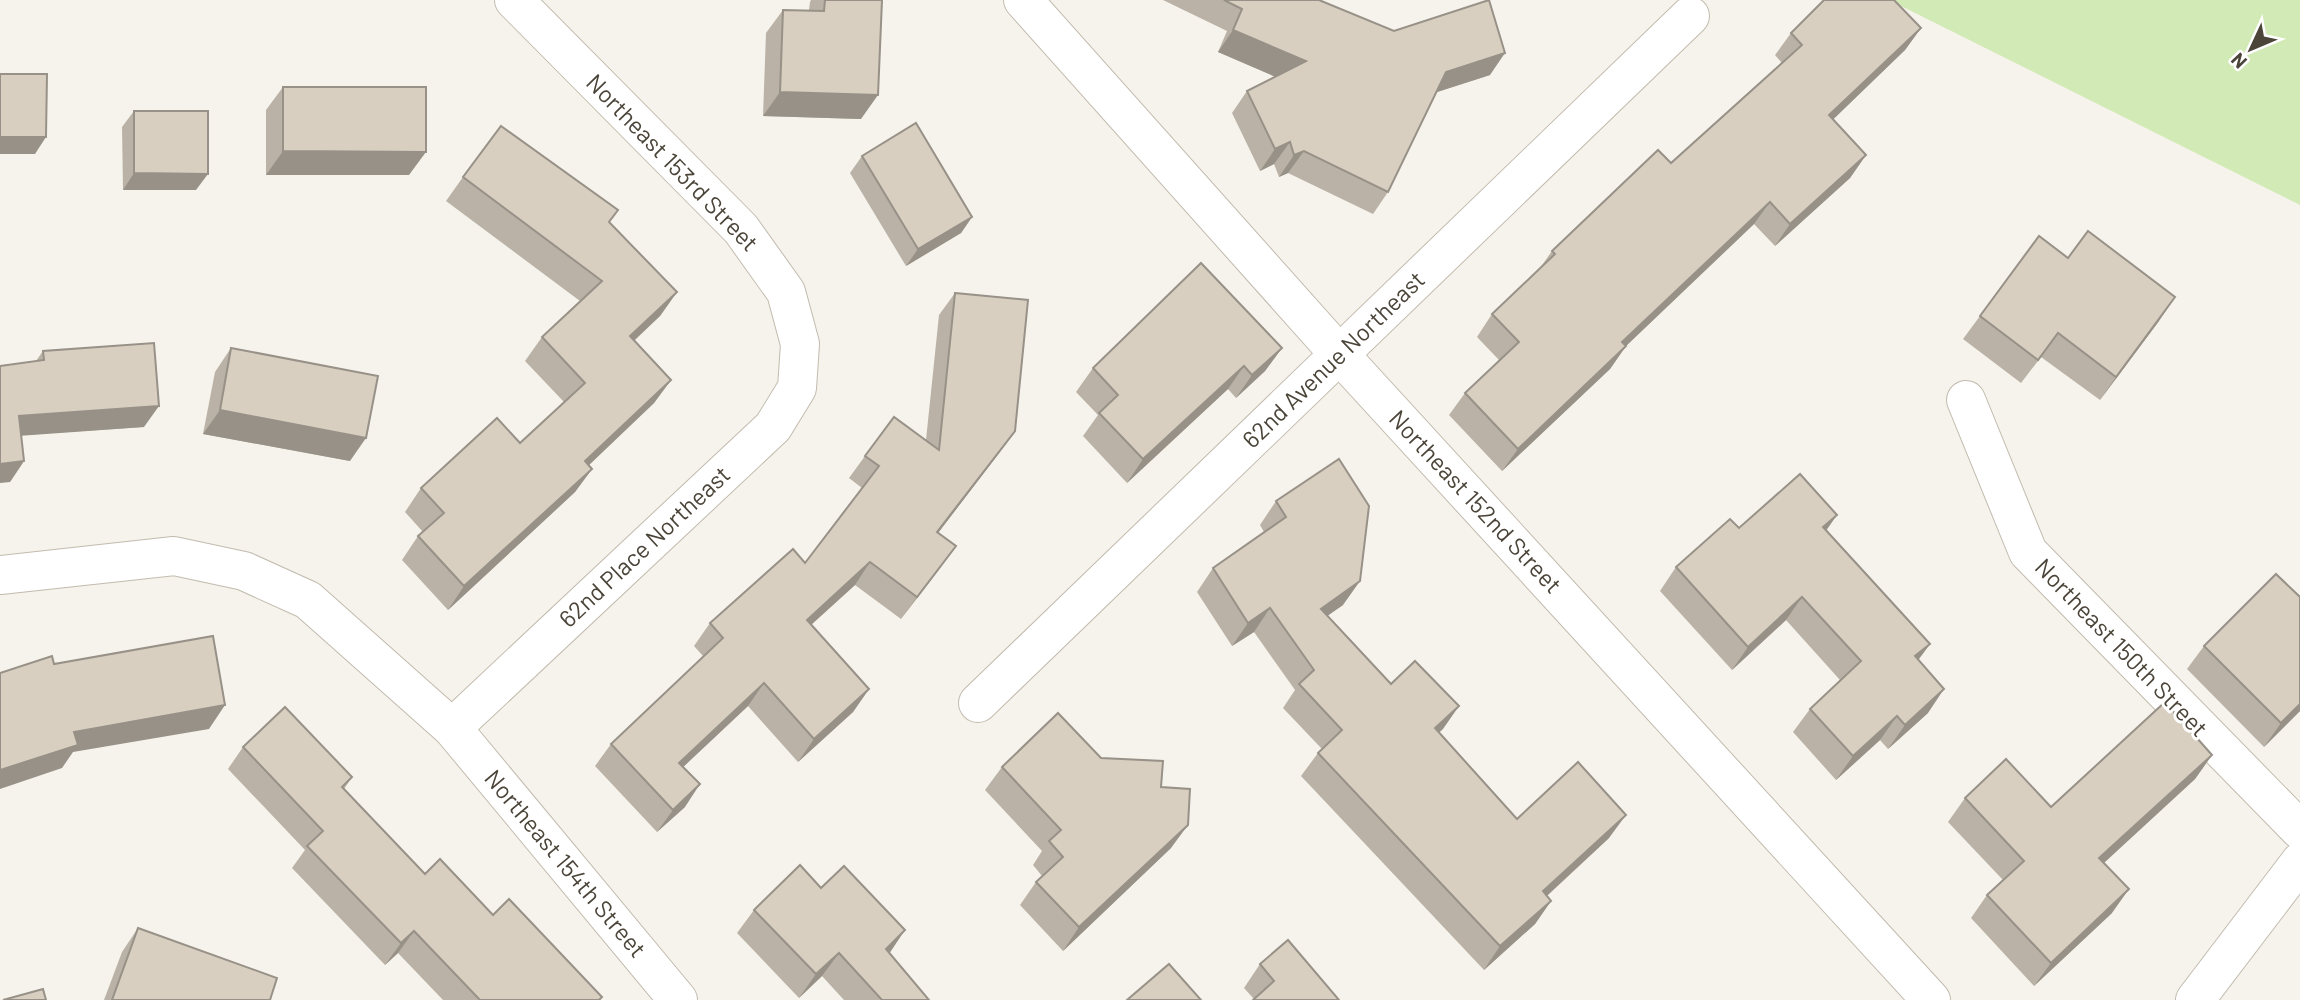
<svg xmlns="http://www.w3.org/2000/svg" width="2300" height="1000" font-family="Barlow,sans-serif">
<rect width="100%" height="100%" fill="#f6f3ec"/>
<polygon fill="#d2eab5" points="1889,0 2300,0 2300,205"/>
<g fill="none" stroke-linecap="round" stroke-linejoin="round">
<g stroke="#c2bbae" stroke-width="40">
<g id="minor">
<polyline points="1023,0 1340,355 1931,1000"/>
<polyline points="1966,400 2028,552 2300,830"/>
<polyline points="0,575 174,556 244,571 308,600 452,728 678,1000"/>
<polyline points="978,703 1690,16"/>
<polyline points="452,728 773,427 797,388 800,344 786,292 741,229 514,0"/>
<polyline points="2195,1000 2300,862"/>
</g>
</g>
<use href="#minor" stroke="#fff" stroke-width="38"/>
</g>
<g fill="#bab2a6">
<polygon points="811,0 882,0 861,119 763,116 766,33 783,10 809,10 810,2"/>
<polygon points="1163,0 1319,0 1490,75 1437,92 1388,192 1373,214 1288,173 1279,177 1274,164 1260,171 1232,113 1247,91 1276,77 1218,52 1227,31"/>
<polygon points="1921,28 1905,50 1833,119 1866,155 1850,178 1775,246 1754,224 1626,346 1610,369 1502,471 1449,415 1465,393 1499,360 1477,337 1492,314 1540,268 1552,251 1671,163 1782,63 1775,55 1791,33"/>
<polygon points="283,87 409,175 266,175 266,110"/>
<polygon points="134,111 196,190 123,190 122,127"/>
<polygon points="862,156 972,217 961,233 906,266 850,173"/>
<polygon points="463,177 610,223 677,292 660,316 634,341 671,380 654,403 589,465 592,469 575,492 448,610 402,560 418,536 423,532 405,512 421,488 520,443 564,402 525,361 542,337 580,301 446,201"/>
<polygon points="2068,258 2159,321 2100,400 2041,357 2021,383 1963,339 1980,316"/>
<polygon points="955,293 999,453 938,533 956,546 901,619 855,585 811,625 869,689 853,712 798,762 748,706 683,767 685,807 657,832 595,766 611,744 703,656 694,646 710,623 805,563 862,488 849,478 865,456 926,440 939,315"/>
<polygon points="231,348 350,461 203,434 215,372"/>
<polygon points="1282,348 1265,371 1236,398 1228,389 1127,483 1083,436 1098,415 1076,392 1093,368"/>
<polygon points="43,351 144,427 21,435 24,461 10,482 36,361"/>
<polygon points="1276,501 1343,605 1327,616 1391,684 1459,706 1439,732 1517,819 1609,838 1547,896 1551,901 1535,924 1484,970 1301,776 1318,753 1322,749 1283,708 1295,690 1254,632 1232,646 1197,592 1213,568 1264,532 1260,525"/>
<polygon points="1739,528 1826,530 1930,644 1918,660 1928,713 1888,749 1880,740 1836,780 1793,732 1810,709 1840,680 1786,620 1732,670 1660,591 1676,567"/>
<polygon points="2204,646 2300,711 2264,747 2187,669"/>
<polygon points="243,747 352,777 344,789 425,874 493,915 600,1000 443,1000 398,953 385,965 292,868 305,850 228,769"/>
<polygon points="2212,755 2195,779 2104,863 2112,913 2034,986 1971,918 1987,895 2003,880 1948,822 1965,798 2051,807"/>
<polygon points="1101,758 1161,787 1171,848 1063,951 1020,905 1036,882 1042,876 1033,865 1042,851 985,790 1002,767"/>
<polygon points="821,888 889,953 929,1000 844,1000 822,976 799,998 737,933 754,910"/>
<polygon points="138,928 270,1000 104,1000 122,952"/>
<polygon points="1260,964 1339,1000 1254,999 1244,988"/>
</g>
<g fill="#979187">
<polygon points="1921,28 1905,50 1814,138 1829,115"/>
<polygon points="1233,30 1306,61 1290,83 1218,52"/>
<polygon points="1505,53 1490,75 1431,94 1446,72"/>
<polygon points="780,92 878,95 861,119 763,116"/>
<polygon points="0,137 46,137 35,154 0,154"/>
<polygon points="1290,142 1274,164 1260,171 1275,149"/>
<polygon points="283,151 426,152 409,175 266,175"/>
<polygon points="1304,151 1288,173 1279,177 1294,155"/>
<polygon points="1866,155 1850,178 1775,246 1790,224"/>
<polygon points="134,173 208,174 196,190 123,190"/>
<polygon points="1770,202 1754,224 1626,346 1610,369 1502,471 1518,449 1622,342"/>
<polygon points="972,217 961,233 906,266 918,249"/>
<polygon points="677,292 660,316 613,360 630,336"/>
<polygon points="2175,297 2159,321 2100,400 2116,377"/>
<polygon points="1282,348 1265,371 1236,398 1252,375"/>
<polygon points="1244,366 1228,389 1127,483 1143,459"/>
<polygon points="671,380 654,403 568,485 585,461"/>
<polygon points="159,406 144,427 4,437 19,416"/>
<polygon points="220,410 366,438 350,461 203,434"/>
<polygon points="1015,431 999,453 922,554 937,532"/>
<polygon points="24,461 10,482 0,483 0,464"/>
<polygon points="592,469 575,492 448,610 464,586"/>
<polygon points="1837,515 1821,538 1823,527"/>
<polygon points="956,546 940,568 901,619 917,597"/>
<polygon points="870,562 855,585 791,643 807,620"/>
<polygon points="1360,581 1343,605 1304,632 1321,609"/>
<polygon points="1802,597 1786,620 1732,670 1748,647"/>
<polygon points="1270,608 1254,632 1232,646 1248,623"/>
<polygon points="1930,644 1913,667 1915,656"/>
<polygon points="764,683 748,706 664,785 679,763"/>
<polygon points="869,689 853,712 798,762 814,739"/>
<polygon points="1944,689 1928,713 1888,749 1905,725"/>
<polygon points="2300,704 2300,711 2264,747 2281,723"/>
<polygon points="225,705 209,729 73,752 62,768 0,789 0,770 74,732"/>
<polygon points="1459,706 1443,729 1419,751 1435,728"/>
<polygon points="1897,716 1880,740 1836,780 1853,756"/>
<polygon points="2212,755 2195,779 2083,882 2099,858"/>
<polygon points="700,784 685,807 657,832 673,810"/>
<polygon points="1626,815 1609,838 1526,915 1543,891"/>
<polygon points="1188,825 1171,848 1063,951 1079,927"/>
<polygon points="2129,889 2112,913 2034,986 2051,963"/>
<polygon points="1551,901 1535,924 1484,970 1500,946"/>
<polygon points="905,930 889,954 886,949"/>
<polygon points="414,931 398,953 385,965 401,943"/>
<polygon points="839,953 822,976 799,998 816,974"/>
</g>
<g fill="#d8cfc1" stroke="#979187" stroke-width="2">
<polygon points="825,0 882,0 878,95 780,92 783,10 824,11"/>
<polygon points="1224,0 1319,0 1394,31 1489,0 1505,53 1446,72 1388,192 1304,151 1294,155 1290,142 1275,149 1247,91 1306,61 1233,30 1242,9"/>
<polygon points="1824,0 1894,0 1921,28 1829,115 1866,155 1790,224 1770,202 1622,342 1626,346 1518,449 1465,393 1519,342 1492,314 1555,254 1552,251 1658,150 1671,163 1802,45 1791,33"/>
<polygon points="0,74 47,74 46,137 0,137"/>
<polygon points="283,87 426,87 426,152 283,151"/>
<polygon points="134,111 208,111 208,174 134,173"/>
<polygon points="916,123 972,217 918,249 862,156"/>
<polygon points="501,126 618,210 609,222 677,292 630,336 671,380 585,461 592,469 464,586 418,536 444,513 421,488 497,418 520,443 585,383 542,337 602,281 463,177"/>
<polygon points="2088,231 2175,297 2116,377 2058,333 2038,360 1980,316 2039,236 2068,258"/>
<polygon points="1201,263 1282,348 1252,375 1244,366 1143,459 1099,413 1118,395 1093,368"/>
<polygon points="955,293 1028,300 1015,431 937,532 956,546 917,597 870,562 807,620 869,689 814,739 764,683 679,763 700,784 673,810 611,744 723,638 710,623 793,549 805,563 879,466 865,456 894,417 939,450"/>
<polygon points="154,343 159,406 19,416 24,461 0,464 0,366 44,360 43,351"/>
<polygon points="231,348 378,376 366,438 220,410"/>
<polygon points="1339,459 1369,506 1360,581 1321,609 1391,684 1415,661 1459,706 1435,728 1517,819 1578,762 1626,815 1543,891 1551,901 1500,946 1318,753 1342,730 1299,684 1314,670 1270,608 1248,623 1213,568 1286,517 1276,501"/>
<polygon points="1800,474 1837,515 1823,527 1930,644 1915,656 1944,689 1905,725 1897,716 1853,756 1810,709 1861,661 1802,597 1748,647 1676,567 1730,519 1739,528"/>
<polygon points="2276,574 2300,597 2300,704 2281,723 2204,646"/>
<polygon points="213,636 225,705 74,732 78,745 0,770 0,673 52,656 54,664"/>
<polygon points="2165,702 2212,755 2099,858 2129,889 2051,963 1987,895 2024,861 1965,798 2006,759 2051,807"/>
<polygon points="285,707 352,777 342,787 425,874 440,859 493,915 509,899 602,997 599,1000 480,1000 414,931 401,943 307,846 323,831 243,747"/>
<polygon points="1058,713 1101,758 1163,761 1161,787 1190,789 1188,825 1079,927 1036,882 1063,857 1049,841 1061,830 1002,767"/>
<polygon points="800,865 821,888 844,866 905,930 886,949 929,1000 882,1000 839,953 816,974 754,910"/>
<polygon points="138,928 277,978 270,1000 112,1000"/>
<polygon points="1288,940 1339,1000 1253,1000 1274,981 1260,964"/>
<polygon points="1169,964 1201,1000 1127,1000"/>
<polygon points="43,989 46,1000 3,1000"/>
</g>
<g text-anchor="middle" stroke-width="6" stroke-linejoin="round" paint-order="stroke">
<g font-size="24" fill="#4b4439" stroke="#fff">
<text transform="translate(672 163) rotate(46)" y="8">Northeast 153rd Street</text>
<text transform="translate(1334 360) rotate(-44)" y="8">62nd Avenue Northeast</text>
<text transform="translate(1475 502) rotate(47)" y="8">Northeast 152nd Street</text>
<text transform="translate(645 547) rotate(-43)" y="8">62nd Place Northeast</text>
<text transform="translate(2121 648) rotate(46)" y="8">Northeast 150th Street</text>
<text transform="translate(565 864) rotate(50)" y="8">Northeast 154th Street</text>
</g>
</g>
<g transform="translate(2251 49) rotate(226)" stroke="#ffffff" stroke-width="5" paint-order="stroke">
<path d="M0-5L12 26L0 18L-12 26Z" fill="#4b4439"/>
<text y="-10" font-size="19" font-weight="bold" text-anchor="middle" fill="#4b4439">N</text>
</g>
</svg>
